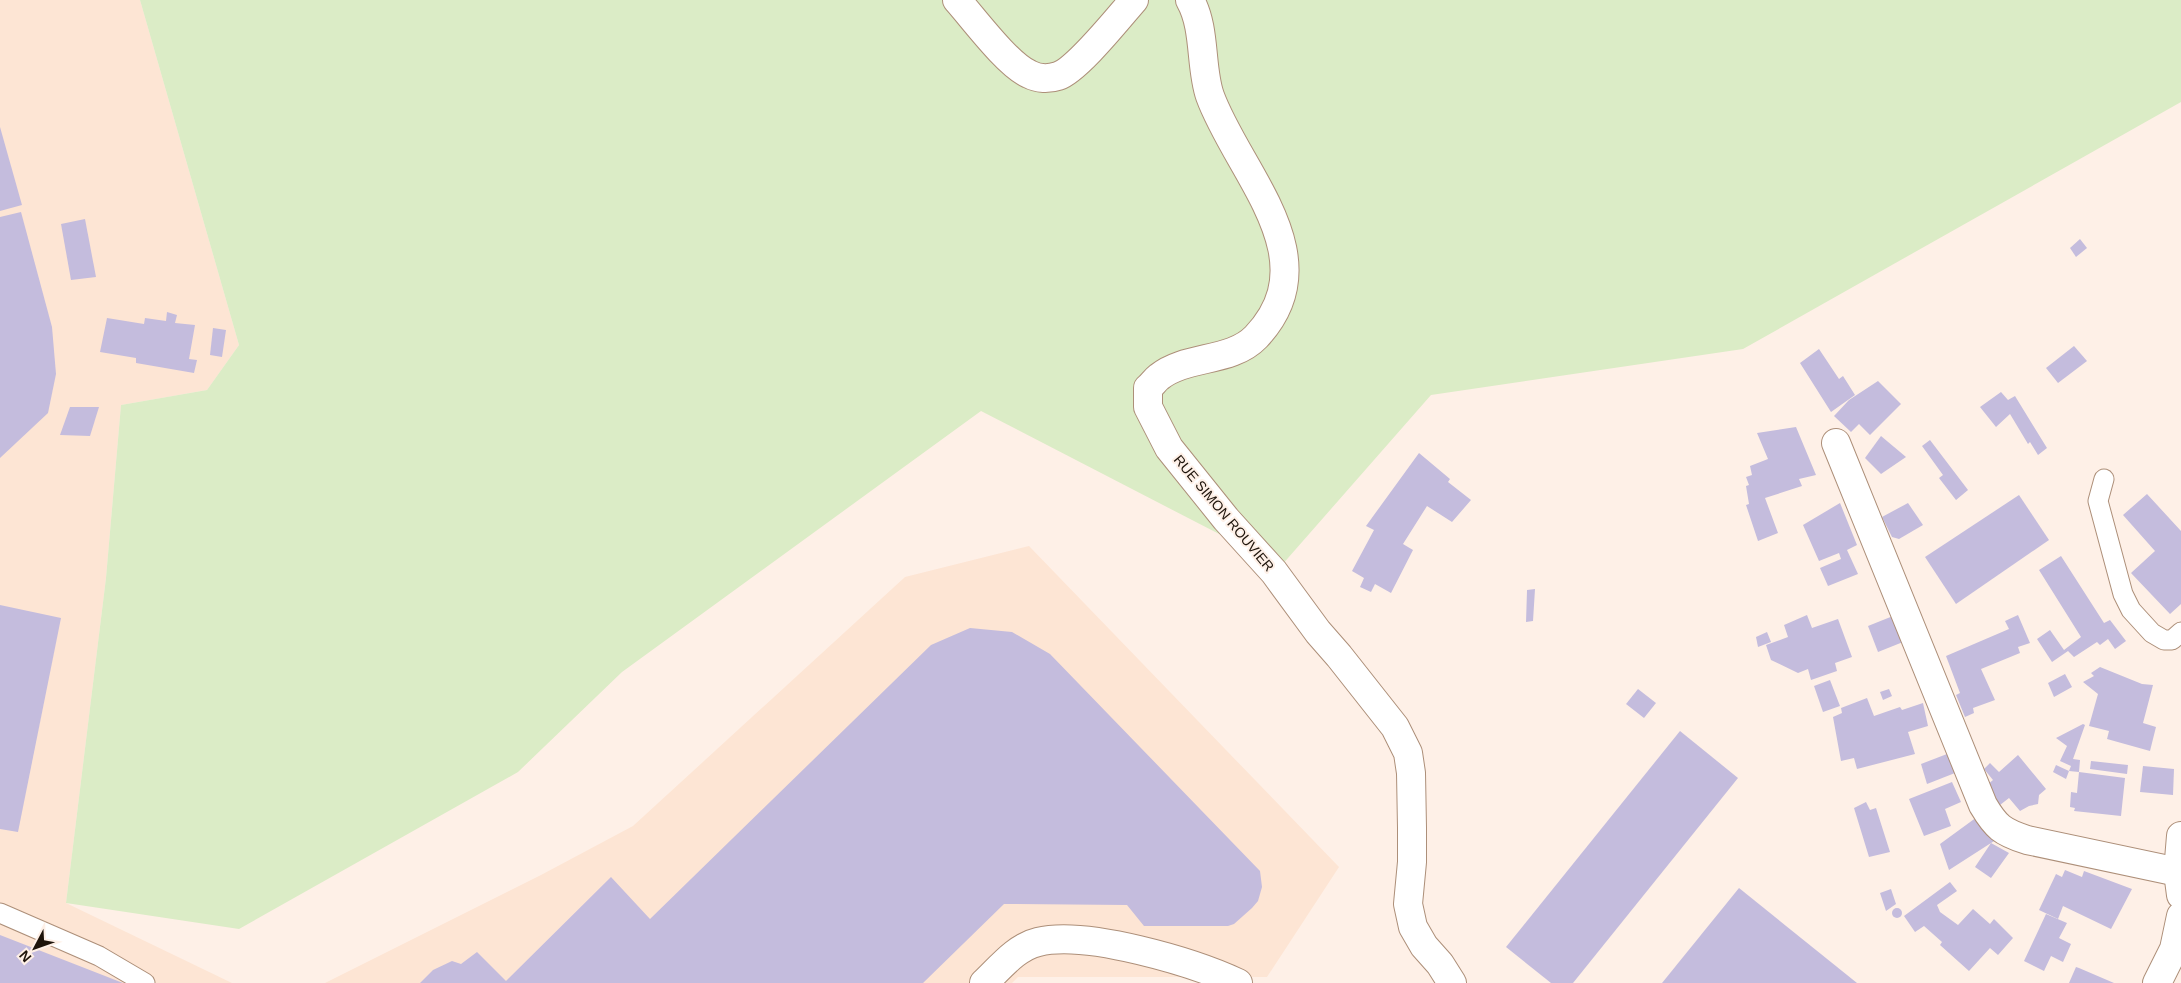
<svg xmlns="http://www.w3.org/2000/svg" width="2181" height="983" font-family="Arial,sans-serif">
<rect width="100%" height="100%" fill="#fef0e7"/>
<g fill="#fde5d4">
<polygon points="0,0 140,0 239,345 207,390 121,405 106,578 66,903 232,983 0,983"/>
<polygon points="1029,546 1339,867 1267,977 1018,977 1012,983 325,983 541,875 633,826 905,577"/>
</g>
<polygon fill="#dbecc6" points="140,0 2181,0 2181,102 1743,349 1431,395 1281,566 981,411 622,672 518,772 239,929 66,903 106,578 121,405 207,390 239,345"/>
<g fill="#c4bcdd">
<polygon points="0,127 22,205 0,211"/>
<polygon points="21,212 52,327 56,374 48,413 0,458 0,217"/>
<polygon points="85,219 96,277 71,280 61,224"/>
<polygon points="2080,239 2087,248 2076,257 2070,248"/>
<polygon points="167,312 177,315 175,323 195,325 189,359 197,360 194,373 136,363 136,358 100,352 107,318 144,324 145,318 166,321"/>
<polygon points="213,328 226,330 222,357 210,355"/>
<polygon points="2074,346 2087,361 2058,383 2046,368"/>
<polygon points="1819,349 1839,379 1843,376 1855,395 1831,412 1800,363"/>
<polygon points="1878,381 1901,404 1870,435 1859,424 1851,432 1834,416 1849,400"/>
<polygon points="2001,392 2008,400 2015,396 2047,448 2038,455 2030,442 2028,444 2010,414 1996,427 1980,407"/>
<polygon points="70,407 99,407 90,436 60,435"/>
<polygon points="1796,427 1816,475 1799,479 1802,486 1765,498 1778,533 1758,541 1746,505 1749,504 1746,486 1749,485 1746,477 1752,475 1750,466 1768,459 1757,433"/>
<polygon points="1881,436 1906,457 1881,474 1865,458"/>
<polygon points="1930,440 1968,490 1956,500 1939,478 1943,475 1922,446"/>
<polygon points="1419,453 1450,479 1448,482 1471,500 1452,522 1427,506 1403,544 1413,550 1391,593 1375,584 1371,592 1360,587 1364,578 1352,571 1374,530 1366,526"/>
<polygon points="2147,494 2181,531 2181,604 2170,614 2131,573 2155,551 2123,515"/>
<polygon points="2019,495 2049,540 1956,604 1925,557"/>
<polygon points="1840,503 1857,545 1847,550 1858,574 1828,586 1820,568 1841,559 1839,553 1819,561 1803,525"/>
<polygon points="1908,503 1923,525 1899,539 1892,537 1882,517"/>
<polygon points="2061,556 2104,623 2110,620 2126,641 2115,649 2108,639 2100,645 2097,642 2074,657 2068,651 2052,662 2037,639 2050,630 2064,650 2081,637 2039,570"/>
<polygon points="1535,589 1533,621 1526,622 1527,590"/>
<polygon points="0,605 61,618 18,832 0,829"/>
<polygon points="1807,615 1812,628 1838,619 1852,657 1835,663 1837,671 1811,680 1808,669 1798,673 1771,660 1766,645 1788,637 1784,625"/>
<polygon points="2018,615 2030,643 2018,647 2020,653 1981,669 1995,700 1973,708 1974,713 1965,717 1956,695 1960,693 1946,656 2009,629 2005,621"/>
<polygon points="1893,616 1903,642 1878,652 1868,626"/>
<polygon points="970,628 1012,632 1050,654 1260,871 1262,887 1258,901 1252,908 1234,924 1228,926 1144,926 1127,905 1004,904 923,983 420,983 433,970 452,961 461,964 477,952 506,981 611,877 650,919 931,645"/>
<polygon points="1767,632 1771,642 1758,647 1756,637"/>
<polygon points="2100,667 2142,684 2153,685 2143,723 2156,727 2150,751 2107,739 2109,731 2089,726 2098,694 2083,682 2094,676 2091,673"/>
<polygon points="2065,674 2072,687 2054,697 2048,683"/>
<polygon points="1830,680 1840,706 1823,712 1814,686"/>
<polygon points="1638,689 1656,703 1644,718 1626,704"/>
<polygon points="1889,689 1892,696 1883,700 1880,692"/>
<polygon points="1867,698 1874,716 1900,707 1902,710 1923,703 1928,726 1908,732 1915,754 1857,769 1854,758 1841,761 1833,717 1842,713 1841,708"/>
<polygon points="2083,724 2085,725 2073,759 2080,760 2079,772 2069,771 2071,766 2060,761 2067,746 2056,738"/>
<polygon points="1680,731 1738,778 1573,983 1551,983 1506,947"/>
<polygon points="1947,754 1955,773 1927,784 1921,764"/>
<polygon points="2018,755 2046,789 2039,795 2038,804 2029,806 2020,811 2009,798 2000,805 1987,785 1993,780 1984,769 1990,763 1999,772"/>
<polygon points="2091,761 2128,765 2127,774 2090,769"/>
<polygon points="2056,765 2069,771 2066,779 2053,772"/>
<polygon points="2143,766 2174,769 2173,795 2140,792"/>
<polygon points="2079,772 2125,778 2121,816 2074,811 2075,808 2070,807 2071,792 2077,793"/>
<polygon points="1952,782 1961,802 1945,809 1951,826 1924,836 1909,799"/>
<polygon points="1866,802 1870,810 1876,808 1890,852 1869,857 1854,808"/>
<polygon points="1977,817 1999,838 1991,843 2009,853 1991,878 1975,867 1991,843 1949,870 1940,844"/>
<polygon points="2065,870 2082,877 2084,871 2132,889 2111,929 2063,906 2058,919 2039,910 2056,874 2062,877"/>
<polygon points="1950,882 1957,891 1937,905 1940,912 1958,925 1973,909 1990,924 1994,919 2013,938 1998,955 1990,948 1969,971 1940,945 1942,942 1924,926 1915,932 1904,916"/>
<polygon points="1739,888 1857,983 1662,983"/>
<polygon points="1891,889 1896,904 1886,911 1880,893"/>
<circle cx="1897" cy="913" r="5"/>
<polygon points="2046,914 2067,923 2059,938 2071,944 2063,962 2051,956 2044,971 2024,961"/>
<polygon points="0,935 123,983 0,983"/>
<polygon points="2076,967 2079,968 2114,983 2069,983"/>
</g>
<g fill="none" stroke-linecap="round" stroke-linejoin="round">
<g stroke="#ad8f79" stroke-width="21">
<g id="service">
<polyline points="2104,479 2098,501 2123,594 2131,610 2152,633 2164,640 2172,640 2181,632"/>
<polyline points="0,913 99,956 145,983"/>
</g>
</g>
<g stroke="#ad8f79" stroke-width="30">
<g id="minor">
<path d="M957,0C974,19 1007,64 1029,74C1038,79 1049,79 1058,76C1077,70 1119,17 1134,0"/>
<path d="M1190,0C1206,28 1200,68 1210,96C1238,173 1331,258 1256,337C1231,363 1186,355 1159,377C1155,380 1152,385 1148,388V407L1169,448L1226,519L1274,572L1318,632L1339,656L1395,727L1408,753L1411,773L1412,828V862L1408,904L1413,927L1424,946L1440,964L1452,983"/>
<path d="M1836,443L1983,805C1996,827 2002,832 2027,840L2178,872"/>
<polyline points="2181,836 2178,872 2181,895"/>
<path d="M984,983C1000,968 1016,947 1038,942C1086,930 1193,962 1238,983"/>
<polyline points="2157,983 2174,949 2181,916"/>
</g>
</g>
<use href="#service" stroke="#fff" stroke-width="19"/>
<use href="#minor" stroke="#fff" stroke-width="28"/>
</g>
<g text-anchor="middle" stroke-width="4" stroke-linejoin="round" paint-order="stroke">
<g font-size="14" fill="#1e140b" stroke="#fef0e7">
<text transform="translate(1224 513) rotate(50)" y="5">RUE SIMON ROUVIER</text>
</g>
</g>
<g transform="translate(35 948) rotate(229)" stroke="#fef0e7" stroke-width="4" paint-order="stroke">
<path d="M0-4L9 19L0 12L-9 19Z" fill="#1e140b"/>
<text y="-8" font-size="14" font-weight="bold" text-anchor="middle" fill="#1e140b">N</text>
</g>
</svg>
